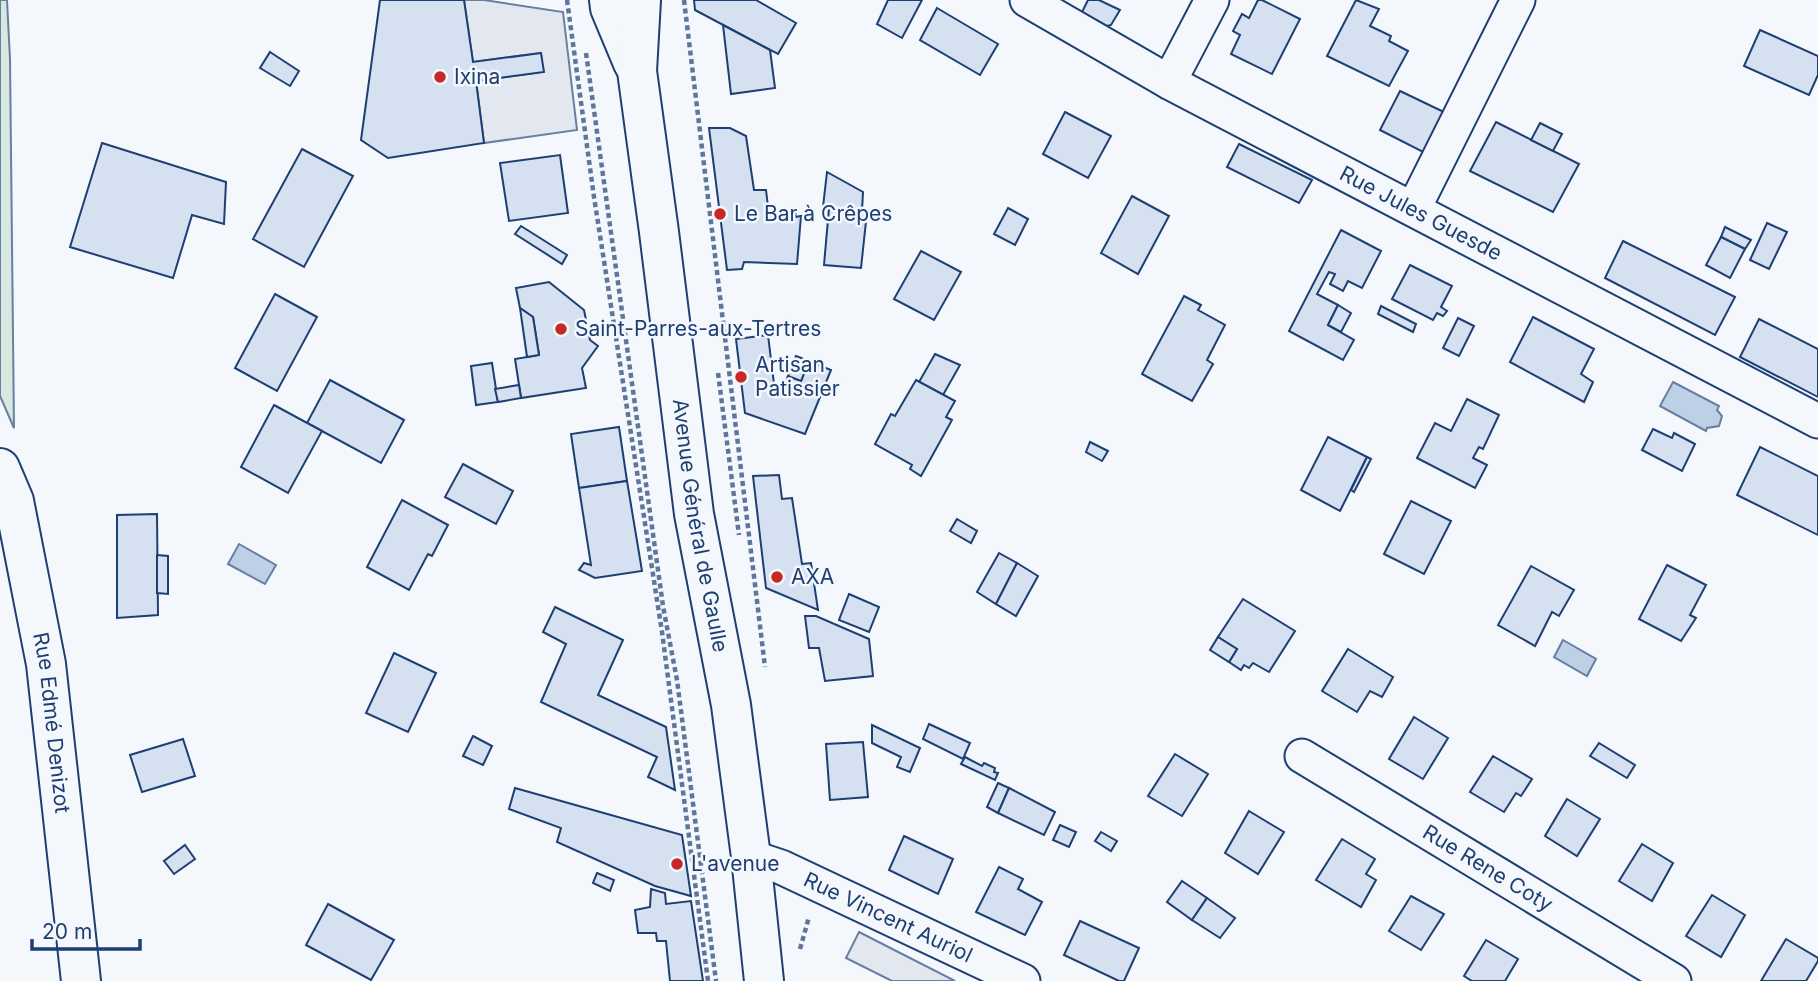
<svg xmlns="http://www.w3.org/2000/svg" width="1818" height="981" font-family="Inter,sans-serif">
<rect width="100%" height="100%" fill="#f4f7fb"/>
<polygon fill="#d7e8df" stroke="#687fa3" stroke-width="2" points="0,0 7,0 10,59 14,428 0,396"/>
<g fill="#e3e8f0" stroke="#687fa3" stroke-width="2">
<polygon points="464,0 484,0 563,12 577,130 484,143 476,81 543,72 541,53 473,62"/>
<polygon points="859,932 955,981 892,981 846,958"/>
</g>
<g fill="#bed0e5" stroke="#687fa3" stroke-width="2">
<polygon points="1673,382 1719,406 1717,410 1722,416 1719,426 1707,428 1706,431 1660,406"/>
<polygon points="239,544 276,565 265,584 228,564"/>
<polygon points="1563,640 1596,659 1587,676 1554,657"/>
</g>
<g fill="#d5e0f0" stroke="#1d3f73" stroke-width="2">
<polygon points="380,0 464,0 473,62 541,53 544,72 476,81 484,143 388,158 361,140"/>
<polygon points="694,0 756,0 796,23 778,54 695,10"/>
<polygon points="888,0 922,0 902,38 877,24"/>
<polygon points="1088,0 1099,0 1120,10 1111,25 1107,26 1082,12"/>
<polygon points="1258,0 1262,0 1300,19 1272,74 1231,54 1240,35 1233,31 1242,14 1249,18"/>
<polygon points="1356,0 1379,9 1370,26 1391,36 1389,41 1408,51 1389,86 1327,56"/>
<polygon points="937,8 998,44 980,75 920,40"/>
<polygon points="723,25 770,50 775,88 731,94"/>
<polygon points="1760,30 1818,56 1818,75 1809,95 1744,66"/>
<polygon points="270,52 299,71 290,86 260,68"/>
<polygon points="1400,91 1446,113 1425,153 1380,130"/>
<polygon points="1065,112 1111,136 1088,178 1043,154"/>
<polygon points="1496,122 1579,164 1553,212 1470,171"/>
<polygon points="1540,123 1562,134 1553,151 1531,140"/>
<polygon points="709,128 730,128 746,136 754,190 766,190 769,215 790,216 790,211 796,211 795,217 801,216 797,264 744,262 742,269 727,270"/>
<polygon points="102,143 226,182 224,224 192,215 173,278 70,247"/>
<polygon points="1239,144 1312,180 1299,203 1227,167"/>
<polygon points="302,149 353,176 304,267 253,239"/>
<polygon points="560,155 568,213 509,221 500,163"/>
<polygon points="827,172 863,192 862,211 867,212 861,268 824,265 829,208 823,207"/>
<polygon points="1132,196 1169,216 1138,274 1101,253"/>
<polygon points="1008,208 1028,219 1015,245 994,234"/>
<polygon points="1767,223 1787,232 1769,269 1750,260"/>
<polygon points="521,226 567,255 562,264 515,234"/>
<polygon points="1725,227 1751,240 1745,249 1721,237"/>
<polygon points="1341,230 1381,251 1362,288 1348,281 1343,291 1330,284 1335,274 1329,272 1317,294 1338,305 1328,325 1354,340 1343,360 1289,331"/>
<polygon points="1721,237 1745,249 1730,278 1706,265"/>
<polygon points="1623,241 1735,297 1715,335 1605,278"/>
<polygon points="921,251 961,272 934,320 894,299"/>
<polygon points="1410,265 1452,286 1441,307 1447,311 1443,316 1437,313 1433,320 1392,299"/>
<polygon points="549,282 584,310 590,340 598,346 582,368 586,388 521,398 515,359 539,355 533,317 520,308 516,288"/>
<polygon points="275,294 317,317 277,391 235,368"/>
<polygon points="1184,296 1201,305 1198,310 1225,325 1207,360 1213,364 1192,401 1142,374"/>
<polygon points="1338,305 1351,313 1341,332 1328,325"/>
<polygon points="1381,306 1416,324 1413,332 1378,314"/>
<polygon points="520,308 533,317 539,355 527,357"/>
<polygon points="1533,317 1594,349 1581,374 1593,382 1584,402 1510,362"/>
<polygon points="1458,318 1474,326 1459,356 1443,348"/>
<polygon points="1759,319 1818,349 1818,397 1740,357"/>
<polygon points="768,335 774,384 783,388 788,376 801,381 809,361 831,370 805,434 745,413 736,339"/>
<polygon points="935,354 960,365 943,395 919,382"/>
<polygon points="796,356 809,361 801,381 788,376"/>
<polygon points="492,363 498,402 476,405 471,366"/>
<polygon points="330,380 404,420 381,463 307,423"/>
<polygon points="916,380 955,401 946,417 952,420 921,476 910,469 912,465 875,444 891,414 895,416"/>
<polygon points="519,385 521,398 498,402 495,389"/>
<polygon points="1467,399 1499,415 1483,449 1479,447 1473,458 1487,465 1475,488 1417,458 1435,423 1451,431"/>
<polygon points="274,405 322,431 288,493 241,467"/>
<polygon points="619,427 627,481 579,488 571,434"/>
<polygon points="1653,429 1672,438 1674,433 1695,444 1682,471 1642,450"/>
<polygon points="1328,437 1367,457 1340,511 1301,490"/>
<polygon points="1090,442 1108,451 1102,461 1086,452"/>
<polygon points="1760,447 1818,476 1818,535 1737,495"/>
<polygon points="1367,457 1371,459 1354,492 1351,490"/>
<polygon points="463,464 513,491 496,524 445,497"/>
<polygon points="779,475 782,499 792,498 802,564 811,563 818,610 766,588 753,476"/>
<polygon points="627,481 642,571 595,578 579,570 584,563 591,565 579,488"/>
<polygon points="402,500 448,525 432,556 428,554 409,590 367,567"/>
<polygon points="1411,501 1451,521 1424,574 1384,554"/>
<polygon points="157,514 158,615 117,618 117,515"/>
<polygon points="957,519 977,531 971,543 950,531"/>
<polygon points="999,553 1017,563 996,604 977,592"/>
<polygon points="157,555 168,556 168,594 157,593"/>
<polygon points="1017,563 1038,576 1016,616 996,604"/>
<polygon points="1667,565 1706,585 1690,615 1696,618 1681,641 1639,619"/>
<polygon points="1531,566 1574,590 1559,616 1552,612 1535,646 1498,625"/>
<polygon points="849,594 879,607 869,632 839,620"/>
<polygon points="1243,599 1295,631 1269,672 1253,663 1249,668 1244,665 1241,670 1229,662 1237,649 1218,637"/>
<polygon points="555,607 623,640 598,695 666,727 675,790 648,777 657,757 541,702 566,644 543,632"/>
<polygon points="805,616 816,616 869,639 873,676 825,681 819,648 809,648"/>
<polygon points="1218,637 1237,649 1229,662 1210,650"/>
<polygon points="1348,649 1393,677 1382,697 1370,691 1357,712 1322,691"/>
<polygon points="394,653 436,673 408,732 366,713"/>
<polygon points="1414,717 1448,738 1423,779 1389,759"/>
<polygon points="929,724 970,743 963,759 923,739"/>
<polygon points="872,725 920,748 910,772 897,767 901,757 872,743"/>
<polygon points="473,736 492,746 483,765 463,756"/>
<polygon points="183,739 195,776 142,792 130,755"/>
<polygon points="863,742 868,797 830,800 826,744"/>
<polygon points="1599,743 1635,765 1627,778 1590,756"/>
<polygon points="1175,754 1208,774 1182,816 1148,796"/>
<polygon points="1493,756 1532,779 1521,796 1516,793 1504,812 1470,792"/>
<polygon points="965,757 982,766 984,763 995,768 994,772 998,773 995,780 961,764"/>
<polygon points="998,783 1009,788 998,813 987,807"/>
<polygon points="515,788 682,835 691,896 655,886 557,842 561,828 509,809"/>
<polygon points="1009,788 1055,812 1044,835 998,813"/>
<polygon points="1567,799 1600,819 1577,856 1545,836"/>
<polygon points="1249,811 1284,832 1258,874 1225,853"/>
<polygon points="1060,825 1076,832 1069,847 1053,840"/>
<polygon points="1101,832 1117,841 1111,851 1095,841"/>
<polygon points="904,836 953,859 938,894 889,870"/>
<polygon points="1342,839 1375,859 1366,874 1376,880 1361,907 1316,880"/>
<polygon points="1642,844 1673,863 1652,901 1619,881"/>
<polygon points="185,845 195,859 174,874 164,861"/>
<polygon points="999,867 1023,879 1018,889 1042,902 1025,935 976,912"/>
<polygon points="597,873 614,880 610,891 593,883"/>
<polygon points="1182,881 1207,898 1192,920 1167,902"/>
<polygon points="651,889 665,893 666,904 691,901 703,981 670,981 666,941 657,941 656,933 638,933 635,910 650,907"/>
<polygon points="1712,895 1745,915 1721,957 1686,936"/>
<polygon points="1411,896 1444,914 1421,950 1389,931"/>
<polygon points="1207,898 1235,918 1220,938 1192,920"/>
<polygon points="328,904 394,940 371,980 306,945"/>
<polygon points="1080,921 1139,948 1124,981 1119,981 1064,955"/>
<polygon points="1786,939 1818,958 1818,961 1806,981 1761,981"/>
<polygon points="1486,940 1518,959 1505,981 1472,981 1464,976"/>
</g>
<g fill="none" stroke-linecap="round" stroke-linejoin="round">
<g stroke="#1d3f73" stroke-width="37">
<g id="minor">
<path id="s1" d="M1027,0L1169,82L1818,421"/>
<polyline points="1169,82 1212,0"/>
<polyline points="1414,208 1518,0"/>
<path id="s2" d="M1302,756L1674,981"/>
<path id="s3" d="M751,857L781,867L1023,981"/>
</g>
</g>
<g stroke="#1d3f73" stroke-width="42">
<g id="tertiary">
<path id="s4" d="M0,468L14,501L46,664L81,981"/>
</g>
</g>
<g stroke="#1d3f73" stroke-width="42">
<g id="primary">
<polyline points="609,0 610,8 633,63"/>
<path id="s5" d="M641,0L637,71L659,232L694,514L731,705L751,857L764,981"/>
</g>
</g>
<g stroke="#5e769c" stroke-width="4.5" stroke-dasharray="5 3.5" stroke-linecap="butt">
<polyline points="567,0 594,197 662,632 708,981"/>
<polyline points="684,0 765,667"/>
<polyline points="586,53 663,606 677,680 716,981"/>
<polyline points="718,373 739,535"/>
<polyline points="800,949 809,917"/>
</g>
<use href="#minor" stroke="#f4f7fb" stroke-width="33"/>
<use href="#tertiary" stroke="#f4f7fb" stroke-width="38"/>
<use href="#primary" stroke="#f4f7fb" stroke-width="38"/>
</g>
<g fill="#c62828" stroke="#f4f7fb" stroke-width="2.5">
<circle cx="440" cy="77" r="7"/>
<circle cx="720" cy="214" r="7"/>
<circle cx="561" cy="329" r="7"/>
<circle cx="741" cy="377" r="7"/>
<circle cx="777" cy="577" r="7"/>
<circle cx="677" cy="864" r="7"/>
</g>
<g text-anchor="middle" stroke-width="5" stroke-linejoin="round" paint-order="stroke">
<g font-size="21" fill="#1d3f73" stroke="#f4f7fb" text-anchor="start">
<text x="454" y="84">Ixina</text>
<text x="734" y="221">Le Bar à Crêpes</text>
<text x="575" y="336">Saint-Parres-aux-Tertres</text>
<text x="755" y="372">Artisan<tspan x="755" dy="24">Patissier</tspan></text>
<text x="791" y="584">AXA</text>
<text x="691" y="871">L'avenue</text>
</g>
<g font-size="21" fill="#1d3f73" stroke="#f4f7fb">
<text dy="7" stroke="none"><textPath href="#s1" startOffset="448">Rue Jules Guesde</textPath></text>
<text dy="7" stroke="none"><textPath href="#s5" startOffset="530">Avenue Général de Gaulle</textPath></text>
<text dy="7" stroke="none"><textPath href="#s4" startOffset="261">Rue Edmé Denizot</textPath></text>
<text dy="7" stroke="none"><textPath href="#s2" startOffset="217">Rue Rene Coty</textPath></text>
<text dy="7" stroke="none"><textPath href="#s3" startOffset="150">Rue Vincent Auriol</textPath></text>
</g>
</g>
<path d="M32 939v10h108v-10" fill="none" stroke="#1d3f73" stroke-width="3.5"/>
<text x="42" y="939" font-size="21" fill="#1d3f73" stroke="#f4f7fb" stroke-width="5" paint-order="stroke">20 m</text>
</svg>
